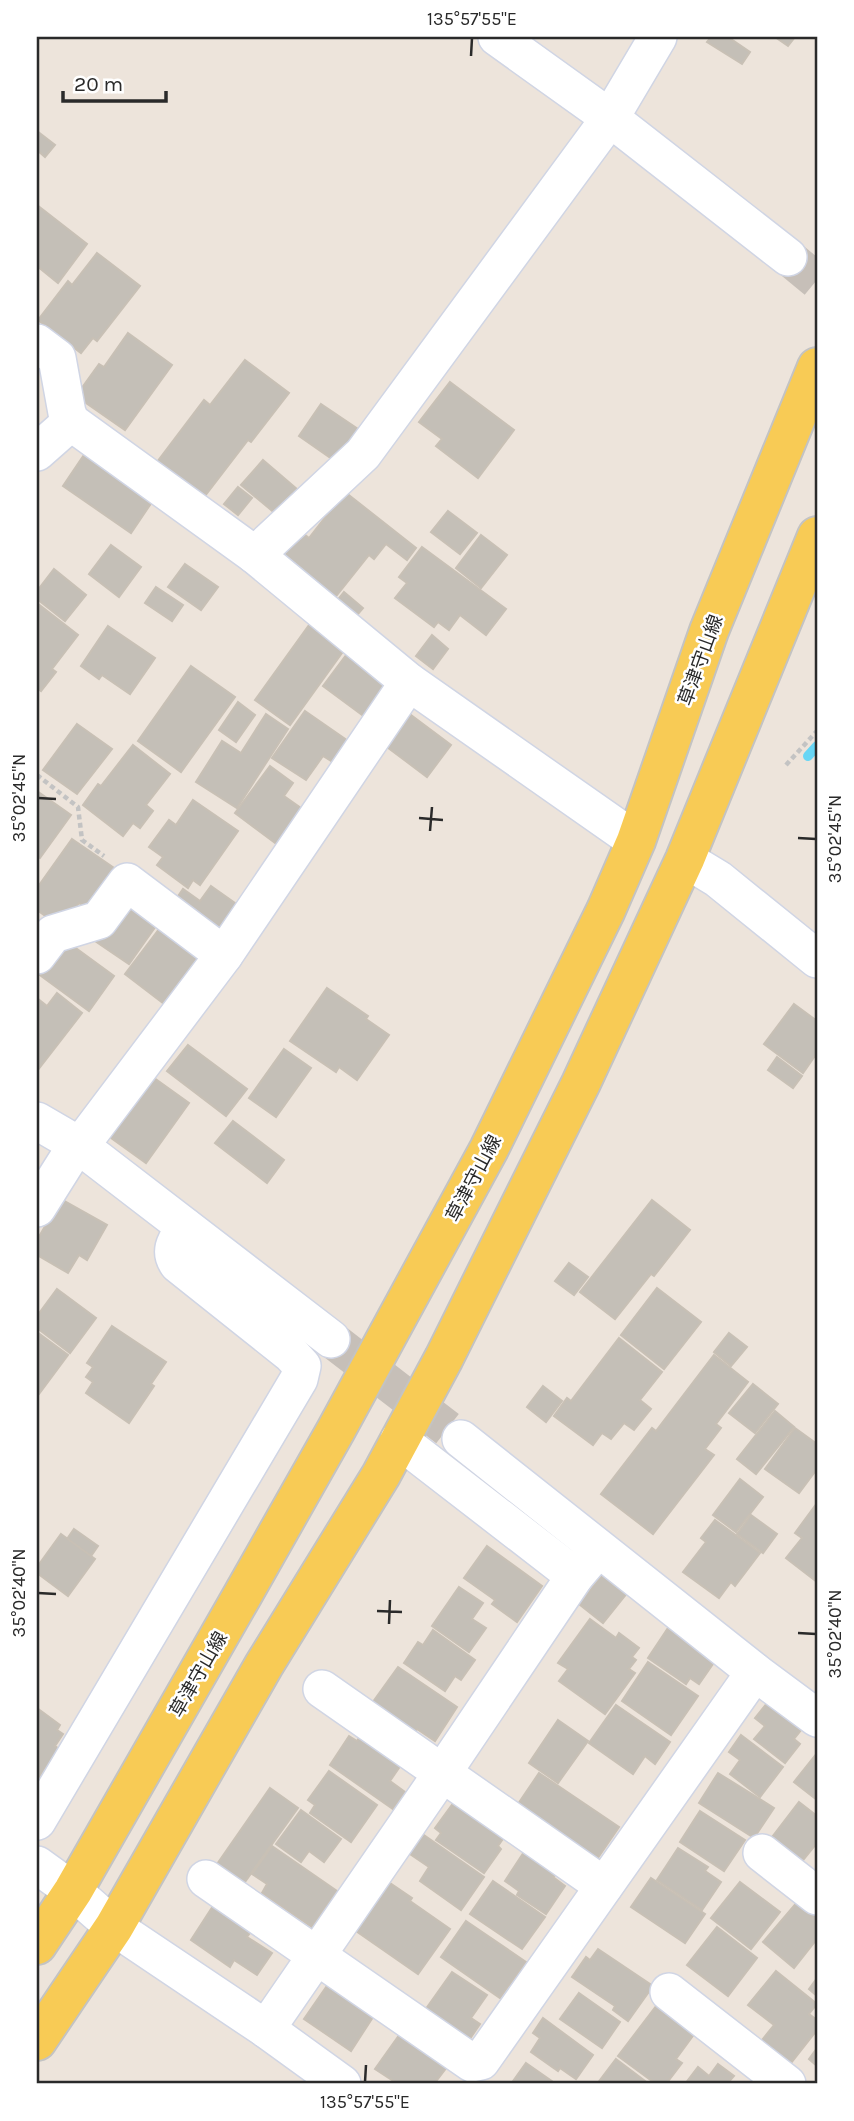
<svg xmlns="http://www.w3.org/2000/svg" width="854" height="2121" font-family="Karla,'Noto Sans JP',sans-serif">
<rect width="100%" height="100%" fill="#ede4db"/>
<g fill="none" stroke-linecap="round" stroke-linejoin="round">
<polyline stroke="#68d6f5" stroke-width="10" points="808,756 817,746"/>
</g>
<g fill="#c4bfb7" stroke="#c8c0b5" stroke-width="2">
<polygon points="711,37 728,37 750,52 742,64 707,42"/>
<polygon points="775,37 795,37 788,46"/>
<polygon points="37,131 55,145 45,157 37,150"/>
<polygon points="37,205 87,244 58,283 37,266"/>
<polygon points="97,253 140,286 97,341 93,338 81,353 38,320 68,281 72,285"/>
<polygon points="128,333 172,365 125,430 76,396 99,364 104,367"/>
<polygon points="245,360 289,393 251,442 248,440 201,501 154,466 204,400 210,405"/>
<polygon points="450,382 514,430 478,478 436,446 442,439 419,422"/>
<polygon points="321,404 358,429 335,461 299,436"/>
<polygon points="86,452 154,499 131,533 63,486"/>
<polygon points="263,460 297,489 276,514 241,485"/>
<polygon points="238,487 252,498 238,515 224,504"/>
<polygon points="345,492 416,548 407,560 386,544 374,559 369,555 329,605 278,559 300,531 309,538"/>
<polygon points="448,511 477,533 460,554 431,532"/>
<polygon points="481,535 507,555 481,588 456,568"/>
<polygon points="111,545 141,567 119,597 89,574"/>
<polygon points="422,547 506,609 486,635 460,615 449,630 438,622 434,627 395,598 407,583 399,577"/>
<polygon points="185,564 218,587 201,610 168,587"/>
<polygon points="54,569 86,595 65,621 37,599 37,591"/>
<polygon points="156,587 183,605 172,621 145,603"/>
<polygon points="344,592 363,608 351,622 333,606"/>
<polygon points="37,603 78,635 52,669 56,672 41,691 37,688"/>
<polygon points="312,621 347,646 290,725 255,700"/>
<polygon points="108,626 155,658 130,694 102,675 99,679 81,666"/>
<polygon points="432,635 448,649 433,669 416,656"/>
<polygon points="347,654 389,685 365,717 323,686"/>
<polygon points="191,666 235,697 181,772 138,741"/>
<polygon points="238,702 255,715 236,742 219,730"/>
<polygon points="305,711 351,743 336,764 323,756 306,780 272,758"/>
<polygon points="407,712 451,745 427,777 383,744"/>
<polygon points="266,714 288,729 237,808 196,782 222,741 241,753"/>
<polygon points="77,724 112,749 77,794 43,770"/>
<polygon points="133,745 170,774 146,805 153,811 140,828 133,823 123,836 83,805 98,784 101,786"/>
<polygon points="270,766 293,783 284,796 308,813 282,848 235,813"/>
<polygon points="37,791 71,815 40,858 37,856"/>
<polygon points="193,800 238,831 200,885 193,880 188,888 157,865 163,857 149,847 169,820 176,825"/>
<polygon points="72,839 117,870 89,910 79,903 61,927 37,910 37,888"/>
<polygon points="211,886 242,908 217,942 170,908 183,889 200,901"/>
<polygon points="129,892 163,916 129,964 95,941"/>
<polygon points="166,920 205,949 163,1003 125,974"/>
<polygon points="58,935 114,976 89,1011 37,973"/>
<polygon points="327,988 368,1016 366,1019 389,1035 357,1080 339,1067 336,1072 290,1041"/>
<polygon points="57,993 82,1013 37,1071 37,998 47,1006"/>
<polygon points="794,1004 817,1021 817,1053 803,1073 764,1044"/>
<polygon points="188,1045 247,1089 226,1116 167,1071"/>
<polygon points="284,1049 311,1068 276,1117 249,1098"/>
<polygon points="777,1057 802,1076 793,1088 768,1070"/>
<polygon points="143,1070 189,1103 146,1163 100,1130"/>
<polygon points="233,1121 284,1160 267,1183 215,1143"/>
<polygon points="61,1199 107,1225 87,1260 79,1255 68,1273 37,1255 37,1240"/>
<polygon points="652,1200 690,1230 654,1276 651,1274 615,1319 580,1292"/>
<polygon points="569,1263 588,1277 574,1295 555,1281"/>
<polygon points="657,1288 701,1322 664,1369 621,1335"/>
<polygon points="57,1289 96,1318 70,1353 37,1328 37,1316"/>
<polygon points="112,1326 166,1362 151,1384 154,1386 129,1423 86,1393 93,1382 86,1377 93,1367 87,1363"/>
<polygon points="37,1332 68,1355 39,1394 37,1393"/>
<polygon points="729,1333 747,1347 731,1366 714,1352"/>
<polygon points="619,1338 662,1372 640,1400 651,1409 634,1430 624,1423 611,1439 602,1433 593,1445 554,1416 567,1398 571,1401"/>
<polygon points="714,1355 748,1382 716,1424 721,1428 705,1449 714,1455 653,1534 601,1494 652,1428 656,1431"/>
<polygon points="753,1384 778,1404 755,1433 729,1413"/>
<polygon points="543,1386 562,1401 546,1422 527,1407"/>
<polygon points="775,1411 794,1427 756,1474 737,1459"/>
<polygon points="795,1428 817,1444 817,1469 799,1493 765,1469"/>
<polygon points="740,1479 763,1497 736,1532 713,1515"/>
<polygon points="817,1503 817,1582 786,1558 802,1538 795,1533"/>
<polygon points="751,1515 777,1534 763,1553 737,1534"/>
<polygon points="715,1520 760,1553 735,1586 731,1582 719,1598 683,1572 706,1542 701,1538"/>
<polygon points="74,1529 98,1546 91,1556 67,1539"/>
<polygon points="61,1534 95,1559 68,1596 37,1573 37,1567"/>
<polygon points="487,1546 542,1586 517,1622 492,1604 495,1600 464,1578"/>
<polygon points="601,1576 609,1577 628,1592 603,1623 579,1604"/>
<polygon points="459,1587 483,1603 472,1619 486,1628 469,1652 432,1626"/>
<polygon points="590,1619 616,1638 619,1633 639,1648 632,1657 636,1660 629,1669 635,1673 605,1714 559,1681 568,1669 558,1663"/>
<polygon points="668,1628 715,1661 699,1684 690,1678 686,1684 648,1658"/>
<polygon points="433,1630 475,1660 461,1680 455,1676 445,1691 404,1663 418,1642 423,1645"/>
<polygon points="648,1662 698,1696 671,1735 622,1701"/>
<polygon points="398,1667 457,1707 435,1741 417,1729 412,1735 370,1706"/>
<polygon points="768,1702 802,1729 794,1739 800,1744 785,1763 754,1739 765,1726 755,1718"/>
<polygon points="616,1705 670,1742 655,1764 645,1756 633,1774 589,1743"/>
<polygon points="37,1708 60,1725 57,1730 63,1734 55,1746 59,1749 37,1780"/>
<polygon points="558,1720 588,1741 558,1783 529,1763"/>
<polygon points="362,1733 403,1762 390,1781 405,1792 393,1809 330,1765 349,1736 357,1741"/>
<polygon points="741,1735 783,1767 760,1797 730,1774 740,1760 729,1752"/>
<polygon points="817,1753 817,1800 794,1782"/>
<polygon points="329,1771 377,1805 351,1842 310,1813 315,1805 308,1800"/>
<polygon points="539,1773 619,1827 597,1859 518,1804"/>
<polygon points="718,1773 774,1808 754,1838 699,1803"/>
<polygon points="270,1788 298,1808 242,1886 215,1867"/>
<polygon points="457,1798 505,1836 498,1846 501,1849 484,1873 436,1840 441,1833 435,1828"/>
<polygon points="799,1802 817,1816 817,1843 799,1865 769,1841"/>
<polygon points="301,1810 341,1839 324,1862 309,1851 301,1862 276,1844"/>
<polygon points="700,1811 745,1840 724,1871 680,1842"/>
<polygon points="421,1833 484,1877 461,1910 420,1881 429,1867 407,1852"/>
<polygon points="272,1846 337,1891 312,1927 262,1893 267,1884 252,1874"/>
<polygon points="678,1848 708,1867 705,1871 721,1882 702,1910 657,1880"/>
<polygon points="526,1849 559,1872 553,1877 565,1886 546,1914 517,1895 519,1891 505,1881"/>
<polygon points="651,1878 705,1914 685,1943 631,1907"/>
<polygon points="493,1881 545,1917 522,1949 470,1914"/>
<polygon points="740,1882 780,1912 751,1949 711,1918"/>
<polygon points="390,1883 412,1898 410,1901 450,1929 418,1974 356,1931"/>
<polygon points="799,1900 817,1915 817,1939 794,1968 763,1942"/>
<polygon points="215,1903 253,1929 247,1937 272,1953 257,1975 234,1960 230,1967 191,1940"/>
<polygon points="466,1921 526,1962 500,1998 441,1957"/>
<polygon points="717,1927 757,1958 728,1996 687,1965"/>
<polygon points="598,1949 653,1986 628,2021 613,2010 615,2006 572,1977 586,1957 590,1960"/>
<polygon points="776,1971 817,2004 809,2014 817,2020 817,2030 787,2068 758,2045 774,2025 748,2005"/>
<polygon points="452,1972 487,1995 471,2018 480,2024 467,2043 423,2013"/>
<polygon points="817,1978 817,1996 809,1989"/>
<polygon points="329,1983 375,2014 351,2051 304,2019"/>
<polygon points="579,1993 620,2022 602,2048 560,2019"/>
<polygon points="657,2005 695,2033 676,2059 682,2063 666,2084 656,2084 618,2056"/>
<polygon points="543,2018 593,2055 576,2079 560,2068 558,2071 531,2052 540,2038 533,2033"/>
<polygon points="400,2034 447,2067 434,2084 398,2084 375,2069"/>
<polygon points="817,2048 817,2066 809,2059"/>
<polygon points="616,2059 649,2084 597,2084"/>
<polygon points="526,2063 556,2084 511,2084"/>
<polygon points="718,2064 734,2076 727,2084 685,2084 698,2067 709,2076"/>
</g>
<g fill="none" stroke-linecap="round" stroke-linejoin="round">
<g stroke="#c6bfb8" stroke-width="37" stroke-dasharray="37 18" stroke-linecap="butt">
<polyline points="788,257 817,281"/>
<polyline points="331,1339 461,1439"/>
</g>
<g stroke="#d0d5e4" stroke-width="40">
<g id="minor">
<polyline points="497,37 610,118 788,257"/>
<polyline points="37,343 57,358 67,413 71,422 255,555 409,682 636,841"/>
<polyline points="37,452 71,422"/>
<polyline points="255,555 363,454 610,118 658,37"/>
<polyline points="685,859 718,879 817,959"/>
<polyline points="37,955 53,934 99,920 127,882 224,955"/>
<polyline points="37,1121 80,1146 331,1339"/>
<polyline points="37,1208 71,1154 80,1146 224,955 409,682"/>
<polyline points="461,1439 755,1672 817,1718"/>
<polyline points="399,1440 575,1576"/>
<polyline points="322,1689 604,1886"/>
<path d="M37,1821L299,1379L302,1366L291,1354L178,1264C168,1250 177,1240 185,1227"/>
<polyline points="762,1853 817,1896"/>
<polyline points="37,1865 73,1891 114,1927 266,2029 342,2084"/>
<polyline points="206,1879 472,2063 481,2061 755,1672"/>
<polyline points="669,1992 787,2084"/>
<polyline points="266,2029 443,1772 575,1576 598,1549"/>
</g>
</g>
<g stroke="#c3c3c3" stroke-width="42">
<g id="major">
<polyline points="37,1945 73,1891 242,1596 336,1430 489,1149 606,910 636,841 709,631 817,367"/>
<polyline points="37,2041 114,1927 264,1665 381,1475 444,1358 581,1083 685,859 817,536"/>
</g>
</g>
<g stroke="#c3c3c3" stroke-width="4.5" stroke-dasharray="5 3.5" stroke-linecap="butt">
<polyline points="786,765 817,731"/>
<polyline points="37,775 78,807 82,840 104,856"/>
</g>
<use href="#minor" stroke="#fff" stroke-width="37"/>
<use href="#major" stroke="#f8cb55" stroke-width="38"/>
</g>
<path fill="none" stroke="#2a2a2a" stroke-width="2.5" d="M471,56L472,38M38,798L56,799M419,818L443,820M430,831L432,807M798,838L816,839M38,1593L56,1594M377,1611L402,1612M389,1624L390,1600M798,1633L816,1634M365,2082L366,2065"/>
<g text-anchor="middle" stroke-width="5" stroke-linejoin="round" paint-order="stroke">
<g font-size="19" fill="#2a2a2a" stroke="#fff">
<text transform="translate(700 660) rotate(-70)" y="7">草津守山線</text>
<text transform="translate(473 1178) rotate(-62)" y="7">草津守山線</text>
<text transform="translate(198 1674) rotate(-60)" y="7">草津守山線</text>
</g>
</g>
<rect width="854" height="2121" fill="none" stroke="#ffffff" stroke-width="77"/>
<path d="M63 91v10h103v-10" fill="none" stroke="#2a2a2a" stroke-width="3.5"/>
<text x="74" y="91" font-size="21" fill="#2a2a2a" stroke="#ffffff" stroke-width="5" paint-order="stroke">20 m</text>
<rect x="38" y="38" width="778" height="2044" fill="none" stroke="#2a2a2a" stroke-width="2.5"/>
<g font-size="18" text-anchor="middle" fill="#2a2a2a">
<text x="472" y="25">135°57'55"E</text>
<text transform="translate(19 798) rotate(-90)" y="6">35°02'45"N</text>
<text transform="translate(835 839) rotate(-90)" y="6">35°02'45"N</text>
<text transform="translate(19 1593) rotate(-90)" y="6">35°02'40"N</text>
<text transform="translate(835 1634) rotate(-90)" y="6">35°02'40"N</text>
<text x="365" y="2108">135°57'55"E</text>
</g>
</svg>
